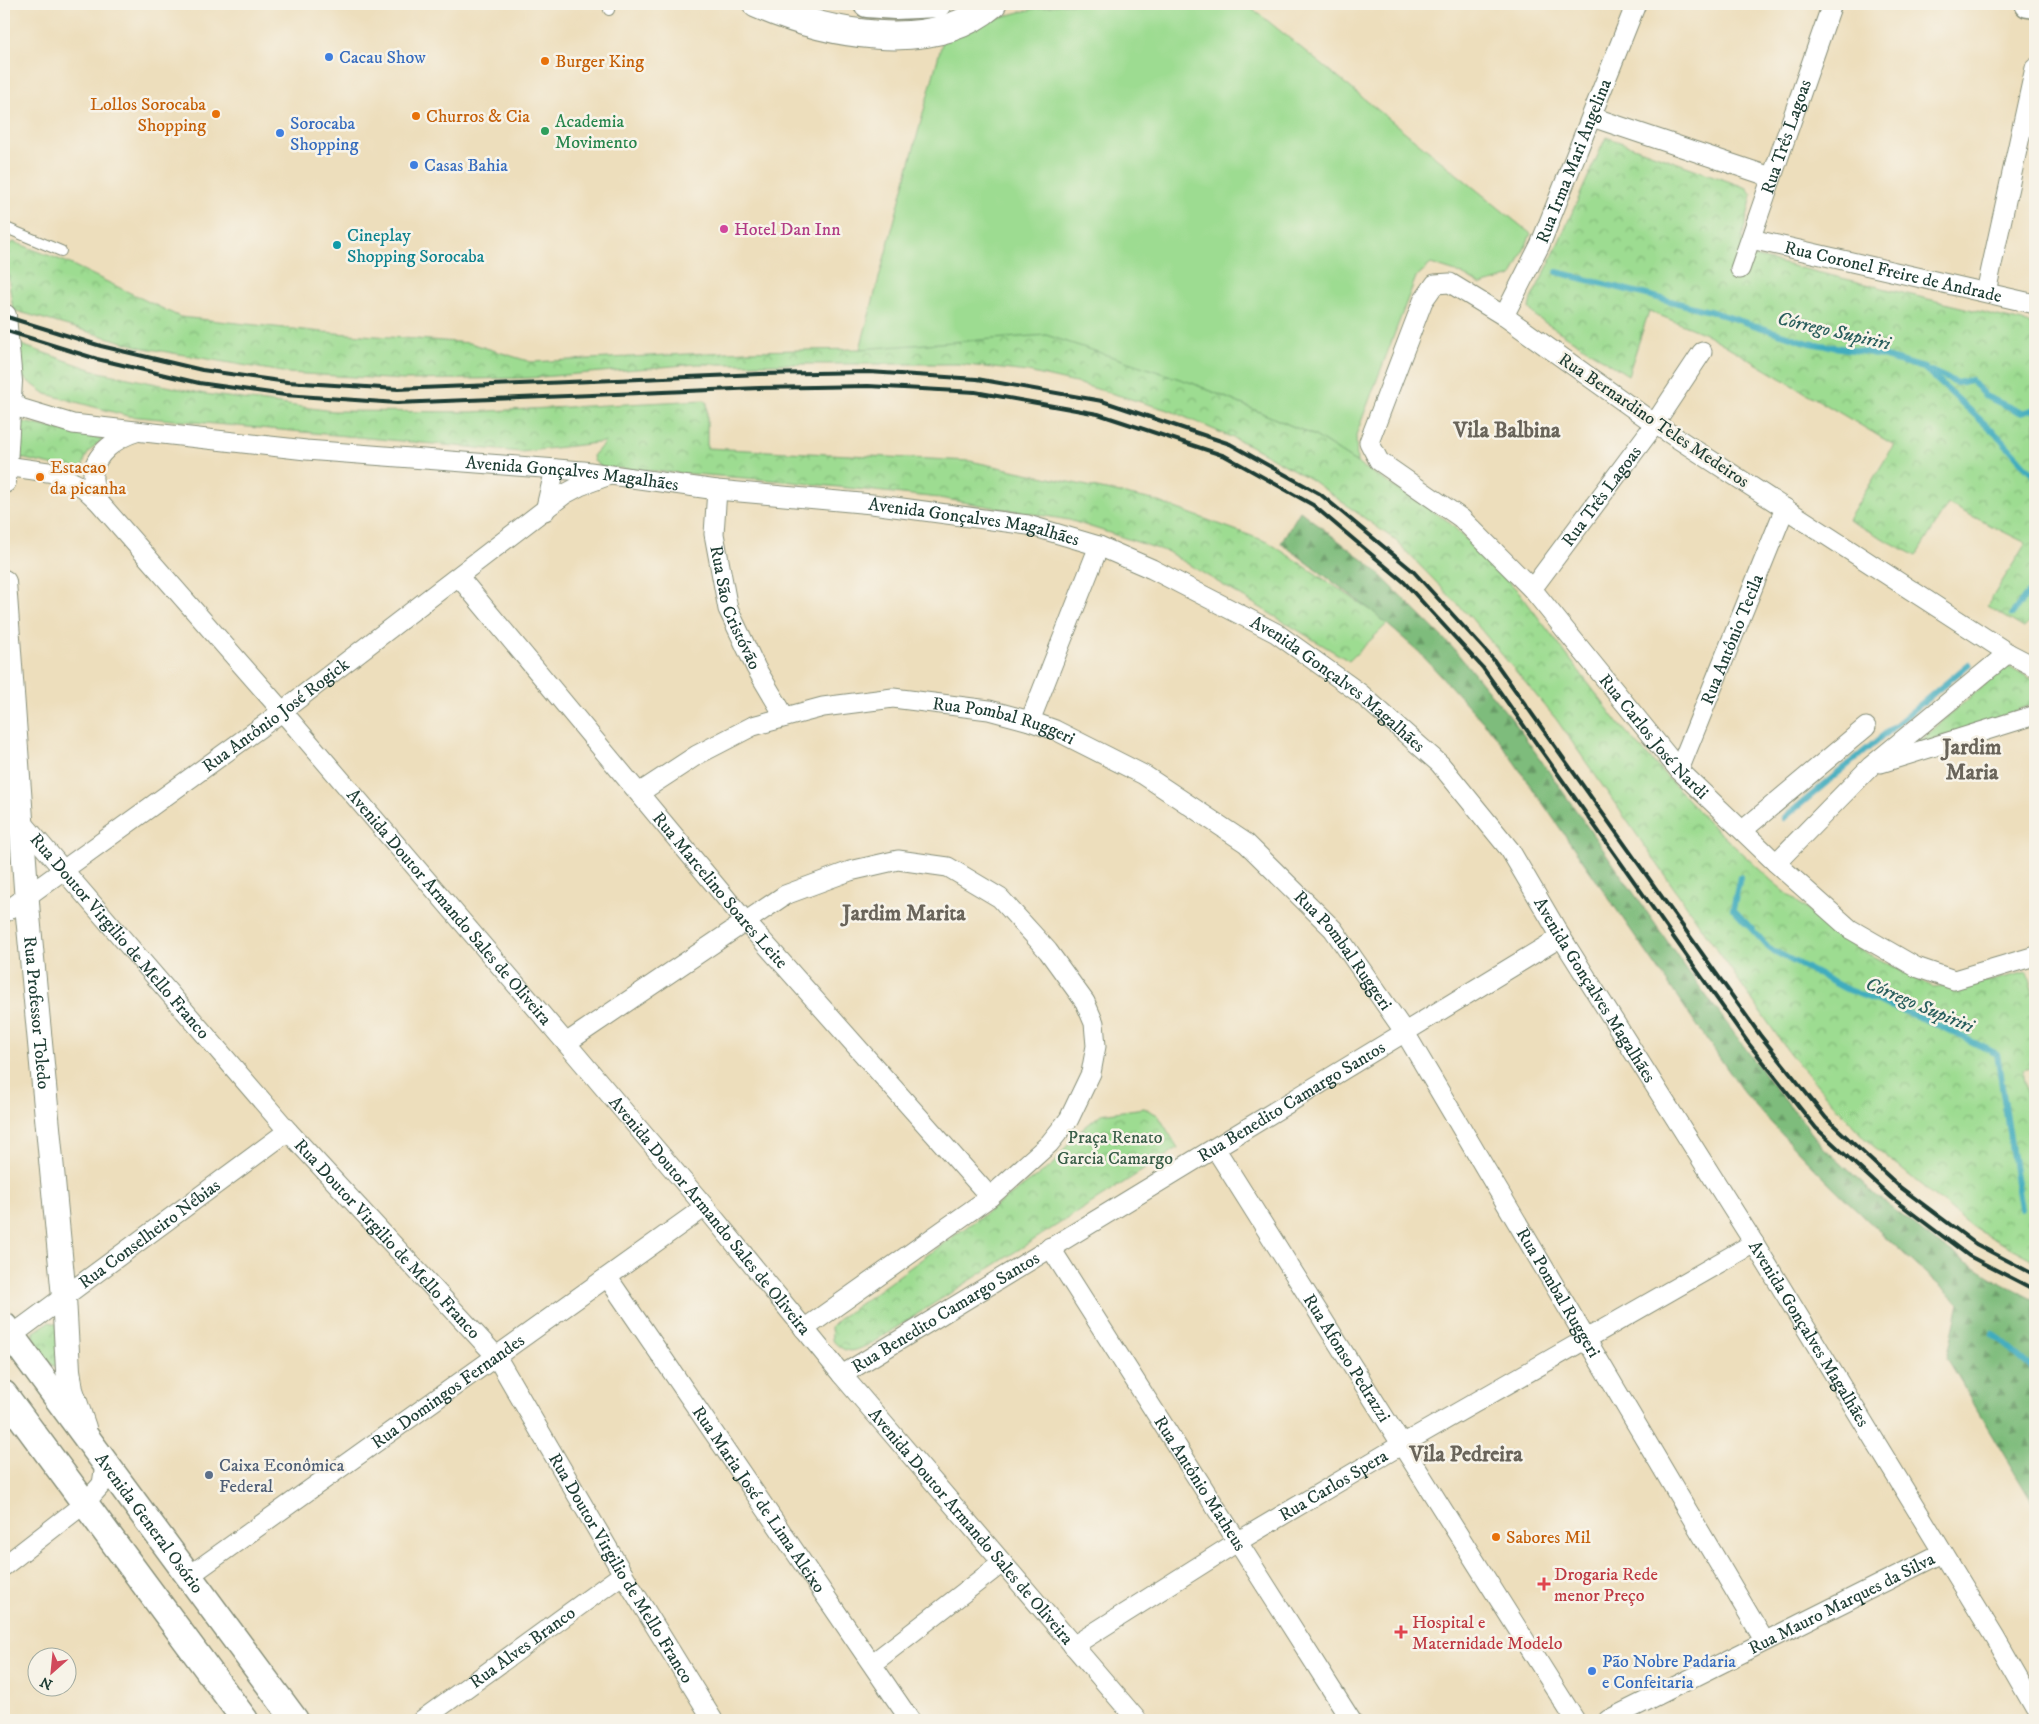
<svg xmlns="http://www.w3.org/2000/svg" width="2039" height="1724" font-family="'IM FELL DW Pica',serif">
<defs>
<pattern id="forest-firs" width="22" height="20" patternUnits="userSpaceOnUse" patternTransform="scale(1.25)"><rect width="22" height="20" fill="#7ebc7b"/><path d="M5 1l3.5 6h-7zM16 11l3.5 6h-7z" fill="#679a66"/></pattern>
<pattern id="park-crowns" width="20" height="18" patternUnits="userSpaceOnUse" patternTransform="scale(1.25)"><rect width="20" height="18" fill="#9ddc91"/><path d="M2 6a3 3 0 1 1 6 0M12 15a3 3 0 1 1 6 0" fill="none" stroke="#7fb477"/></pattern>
</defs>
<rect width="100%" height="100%" fill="#f7f3e8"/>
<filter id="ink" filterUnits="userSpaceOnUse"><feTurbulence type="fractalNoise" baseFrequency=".02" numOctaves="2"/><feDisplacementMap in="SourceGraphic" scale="10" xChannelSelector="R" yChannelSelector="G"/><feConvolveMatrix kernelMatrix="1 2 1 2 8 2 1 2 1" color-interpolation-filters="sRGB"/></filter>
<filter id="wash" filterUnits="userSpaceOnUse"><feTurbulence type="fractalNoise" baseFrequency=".0096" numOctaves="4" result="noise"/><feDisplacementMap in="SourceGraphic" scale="20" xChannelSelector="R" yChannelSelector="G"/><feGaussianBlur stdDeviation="1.12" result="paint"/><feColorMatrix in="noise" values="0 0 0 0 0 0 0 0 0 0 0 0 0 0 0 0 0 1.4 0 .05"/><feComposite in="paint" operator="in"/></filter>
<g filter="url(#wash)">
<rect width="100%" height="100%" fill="#eddebc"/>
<path fill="#9ddc91" stroke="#5e8c62" d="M1065,4H1247L1531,234L1512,276L1481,285L1462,274L1431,264L1416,277L1356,435L1357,463L1315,436L1192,383L860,349L943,39C983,21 1022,9 1065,4Z"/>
<path fill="url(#forest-firs)" stroke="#4e7c58" d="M1300,511L1370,565L1452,647L1515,723L1688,971L1771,1083L1823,1147L1878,1197L1936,1242L1990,1277L2035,1300V1507L1947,1359L1959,1303C1883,1236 1808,1167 1742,1090L1496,736L1419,652L1372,611L1281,543Z"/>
<g fill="url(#park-crowns)" stroke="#5e8c62">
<polygon points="1606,137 1747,188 1752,195 1742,239 1755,257 2035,325 2035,617 2024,628 1987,606 2026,543 1948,504 1916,556 1848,520 1894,445 1708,335 1649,311 1628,375 1536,317 1529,308 1531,299 1548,266"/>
<polygon points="14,242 66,262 180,317 322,332 470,343 531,362 747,351 860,349 1046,335 1192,383 1315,436 1448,521 1519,592 1619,724 1707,821 1772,881 1846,942 1933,987 1990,981 2027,972 2035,1000 2035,1067 2023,1070 2035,1148 2035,1261 1972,1227 1865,1139 1790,1054 1556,719 1472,619 1395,540 1310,479 1249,445 1171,411 1080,384 1028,372 958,364 697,364 529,378 404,380 288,373 144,348 13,310 4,247"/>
<polygon points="13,342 99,372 205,394 333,411 471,412 705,400 707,403 707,448 970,461 1153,500 1268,542 1372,611 1387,624 1349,661 1168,552 1069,520 939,498 783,481 602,467 594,461 593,456 605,442 521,452 128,416 46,394 22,377 14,361"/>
<path d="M15,420L103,439C87,452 81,459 83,480L56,466L16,457Z"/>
<polygon points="2007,665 2035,681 2035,704 1913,747"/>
<path d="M1144,1108L1158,1115L1178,1148L872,1343C853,1352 848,1356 832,1340L831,1327L840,1318L1054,1164L1073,1137L1101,1114Z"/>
<path d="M49,1322L57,1324V1365L54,1367C46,1357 31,1345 34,1332Z"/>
</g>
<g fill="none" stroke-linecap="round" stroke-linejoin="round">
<g stroke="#3facbe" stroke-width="6">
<polyline points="1557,272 1713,312 1809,343 1871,353 1924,368 2000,438 2035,477"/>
<polyline points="1931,371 1957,383 1971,380 1985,396 2022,413 2035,409"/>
<polyline points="2012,614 2035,584"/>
<polyline points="1784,818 1969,664"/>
<polyline points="1740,877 1733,909 1770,949 1848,990 1932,1022 1997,1054 2021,1209"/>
<polyline points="1992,1333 2035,1370"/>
</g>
</g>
</g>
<g filter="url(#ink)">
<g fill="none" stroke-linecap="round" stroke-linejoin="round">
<g stroke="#868e78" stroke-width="12">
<g id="service">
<polyline points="609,10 610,4"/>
<polyline points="4,227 61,251"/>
</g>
</g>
<g stroke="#868e78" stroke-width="21">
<g id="minor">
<polyline points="1592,117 1771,177"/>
<path id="s1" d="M1751,239L2035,304"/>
<path id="s2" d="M1740,269L1832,4"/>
<polyline points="1986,292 2035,68"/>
<path id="s3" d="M1504,316L1540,245L1636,4"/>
<path id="s4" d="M4,393L20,408L73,424L306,450L583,471L717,490L872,504L1028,525L1099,546L1152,569L1276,633L1361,694L1440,764L1510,850L1561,937L1754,1243L1995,1638L2035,1708"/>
<path id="s5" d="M6,466L55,473L84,488L98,501L282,711L566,1043L705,1207L842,1375L1137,1720"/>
<path id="s6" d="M717,490L714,534L728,609L756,668L785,717"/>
<path d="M98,501C96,492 92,483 93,474C94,454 118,437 136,432"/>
<polyline points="545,511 555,469"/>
<path id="s7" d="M459,577L745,921L990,1197"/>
<path id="s8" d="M1532,589L1649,432L1702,352"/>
<path id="s9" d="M2035,667L2008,653L1655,424L1504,316L1450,283L1435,284L1423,301L1369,442L1379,461L1461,518L1532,589L1679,770L1776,863L1850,929L1916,967L1954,980L2035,956"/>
<polyline points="1030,721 1099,546"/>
<polyline points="1881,763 2035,715"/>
<path id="s10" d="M1679,770L1785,508"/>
<path id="s11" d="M639,793L697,755L753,726L823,707L893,698L989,710L1030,721L1055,730L1144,775L1246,843L1333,929L1404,1031L1764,1640"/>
<path id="s12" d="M4,801L288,1131L496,1356L623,1574L713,1720"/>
<polyline points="1743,830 1866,727"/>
<polyline points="1776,863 1871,766 2008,653"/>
<path id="s13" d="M4,913L272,719L565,494L580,486L607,476"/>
<polyline points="566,1043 785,895 850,871 898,860 948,867 1000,898 1048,951 1085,1002 1094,1023 1096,1046 1091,1073 1069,1119 1049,1144 990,1197 804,1329"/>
<path id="s14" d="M1215,1148L1575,1720"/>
<path id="s15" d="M1050,1247L1351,1720"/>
<path id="s16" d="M608,1278L910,1720"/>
<path id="s17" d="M11,1336L288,1131"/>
<path id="s18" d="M842,1375L1561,937"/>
<polyline points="4,1566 85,1503 102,1484 105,1465"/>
<path id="s19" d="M189,1576L705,1207"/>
<path id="s20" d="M1073,1646L1237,1542L1401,1445L1754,1243"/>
<polyline points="873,1663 1002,1563"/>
<path id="s21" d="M422,1720L623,1574"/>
<path id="s22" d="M1608,1720L1942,1553"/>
</g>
</g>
<g stroke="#868e78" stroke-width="26">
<g id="tertiary">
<polyline points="4,316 10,381 4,481"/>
<path id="s23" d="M4,582L28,916L64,1297L68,1370L71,1390L84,1428"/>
</g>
</g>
<g stroke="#868e78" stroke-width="29">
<g id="secondary">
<polyline points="867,4 895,6 938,4"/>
<polyline points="2028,4 2035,5"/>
<path id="s24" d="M4,1326L295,1720"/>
<polyline points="4,1394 245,1720"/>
</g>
</g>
<g stroke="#868e78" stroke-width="30">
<path id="primary" d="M757,4C824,33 931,57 992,4"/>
</g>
<use href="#service" stroke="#fff" stroke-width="10"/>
<use href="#minor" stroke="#fff" stroke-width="19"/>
<use href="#tertiary" stroke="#fff" stroke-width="24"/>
<use href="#secondary" stroke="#fff" stroke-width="26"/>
<use href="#primary" stroke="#fff" stroke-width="28"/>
<g stroke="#1f3d34" stroke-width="4">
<polyline points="4,316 101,346 202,370 287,382 398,389 760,374 869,372 977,379 1102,401 1230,444 1320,494 1413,571 1493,659 1760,1035 1826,1118 1900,1187 1976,1244 2035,1275"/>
<polyline points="4,330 97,359 199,383 285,395 397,403 759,388 868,386 975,392 1098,414 1225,456 1313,505 1404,582 1483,668 1749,1044 1816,1128 1892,1198 1969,1256 2035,1290"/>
</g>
</g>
</g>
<g fill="#3f7fe0" stroke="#f7f3e8" stroke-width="2">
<circle cx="329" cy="57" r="5"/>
<circle cx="280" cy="133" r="5"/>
<circle cx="414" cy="165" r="5"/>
<circle cx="1592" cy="1671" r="5"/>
</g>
<g fill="#e8710a" stroke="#f7f3e8" stroke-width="2">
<circle cx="545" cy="61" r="5"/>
<circle cx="216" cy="114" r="5"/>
<circle cx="416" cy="116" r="5"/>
<circle cx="40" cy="477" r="5"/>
<circle cx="1496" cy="1537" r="5"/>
</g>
<circle fill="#2e9e5b" stroke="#f7f3e8" stroke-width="2" cx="545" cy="131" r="5"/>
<circle fill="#d1479c" stroke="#f7f3e8" stroke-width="2" cx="724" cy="229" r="5"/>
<circle fill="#0f9aa8" stroke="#f7f3e8" stroke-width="2" cx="337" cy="245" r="5"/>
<circle fill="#5c6f8a" stroke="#f7f3e8" stroke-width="2" cx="209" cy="1475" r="5"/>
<g fill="#e0444e" stroke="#f7f3e8" stroke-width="2">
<path d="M1541.5 1576.5h5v5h5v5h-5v5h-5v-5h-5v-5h5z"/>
<path d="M1398.5 1624.5h5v5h5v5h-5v5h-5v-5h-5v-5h5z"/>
</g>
<g text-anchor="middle" stroke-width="5" stroke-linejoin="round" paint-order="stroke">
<g font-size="18" fill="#366cbe" stroke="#f7f3e8" text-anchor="start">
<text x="339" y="63">Cacau Show</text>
<text x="290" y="129">Sorocaba<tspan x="290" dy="21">Shopping</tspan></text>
<text x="424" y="171">Casas Bahia</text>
<text x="1602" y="1667">Pão Nobre Padaria<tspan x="1602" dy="21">e Confeitaria</tspan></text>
</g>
<g font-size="18" fill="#c56008" stroke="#f7f3e8" text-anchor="start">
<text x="555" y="67">Burger King</text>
<text x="206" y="110" text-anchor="end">Lollos Sorocaba<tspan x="206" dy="21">Shopping</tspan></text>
<text x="426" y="122">Churros &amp; Cia</text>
<text x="50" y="473">Estacao<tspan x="50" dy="21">da picanha</tspan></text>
<text x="1506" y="1543">Sabores Mil</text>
</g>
<g font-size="18" fill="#27864d" stroke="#f7f3e8" text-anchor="start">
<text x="555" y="127">Academia<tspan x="555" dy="21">Movimento</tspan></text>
</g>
<g font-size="18" fill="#1f3d34" stroke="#f7f3e8">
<text dy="6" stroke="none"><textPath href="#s2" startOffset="140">Rua Três Lagoas</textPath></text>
<text dy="6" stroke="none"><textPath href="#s3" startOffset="170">Rua Irma Mari Angelina</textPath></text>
<text dy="6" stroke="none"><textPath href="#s1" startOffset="146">Rua Coronel Freire de Andrade</textPath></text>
<text transform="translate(1654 420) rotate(34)" y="6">Rua Bernardino Teles Medeiros</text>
<text dy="6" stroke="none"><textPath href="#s4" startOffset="579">Avenida Gonçalves Magalhães</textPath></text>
<text dy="6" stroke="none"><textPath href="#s8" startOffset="116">Rua Três Lagoas</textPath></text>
<text dy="6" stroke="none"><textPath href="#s4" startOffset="984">Avenida Gonçalves Magalhães</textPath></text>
<text dy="6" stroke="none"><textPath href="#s6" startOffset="121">Rua São Cristóvão</textPath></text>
<text dy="6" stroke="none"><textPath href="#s10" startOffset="141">Rua Antônio Tecila</textPath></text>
<text dy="6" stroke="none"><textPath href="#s4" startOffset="1389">Avenida Gonçalves Magalhães</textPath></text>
<text dy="6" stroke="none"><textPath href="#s13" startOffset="336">Rua Antônio José Rogick</textPath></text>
<text dy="6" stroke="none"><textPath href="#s11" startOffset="389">Rua Pombal Ruggeri</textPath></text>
<text dy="6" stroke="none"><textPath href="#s9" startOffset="1300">Rua Carlos José Nardi</textPath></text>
<text dy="6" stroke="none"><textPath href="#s7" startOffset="408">Rua Marcelino Soares Leite</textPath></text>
<text dy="6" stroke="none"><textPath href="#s5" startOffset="638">Avenida Doutor Armando Sales de Oliveira</textPath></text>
<text dy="6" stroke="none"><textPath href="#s12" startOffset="178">Rua Doutor Virgilio de Mello Franco</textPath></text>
<text dy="6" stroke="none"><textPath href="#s11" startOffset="809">Rua Pombal Ruggeri</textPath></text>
<text dy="6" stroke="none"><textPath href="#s4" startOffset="1794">Avenida Gonçalves Magalhães</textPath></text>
<text dy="6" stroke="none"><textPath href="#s23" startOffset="432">Rua Professor Toledo</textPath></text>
<text dy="6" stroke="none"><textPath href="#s18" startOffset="526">Rua Benedito Camargo Santos</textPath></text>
<text dy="6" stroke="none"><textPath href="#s5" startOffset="1042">Avenida Doutor Armando Sales de Oliveira</textPath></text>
<text dy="6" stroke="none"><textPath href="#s17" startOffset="172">Rua Conselheiro Nébias</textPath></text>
<text dy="6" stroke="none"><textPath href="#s12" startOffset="582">Rua Doutor Virgilio de Mello Franco</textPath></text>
<text dy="6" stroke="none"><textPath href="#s11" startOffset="1214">Rua Pombal Ruggeri</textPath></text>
<text dy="6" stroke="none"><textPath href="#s18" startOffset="121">Rua Benedito Camargo Santos</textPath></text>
<text dy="6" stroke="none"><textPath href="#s4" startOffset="2199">Avenida Gonçalves Magalhães</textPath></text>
<text dy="6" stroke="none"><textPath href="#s14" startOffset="248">Rua Afonso Pedrazzi</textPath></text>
<text dy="6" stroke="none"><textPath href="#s19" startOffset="318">Rua Domingos Fernandes</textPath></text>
<text dy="6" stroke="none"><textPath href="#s15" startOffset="280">Rua Antônio Matheus</textPath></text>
<text dy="6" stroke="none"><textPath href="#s20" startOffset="306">Rua Carlos Spera</textPath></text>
<text dy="6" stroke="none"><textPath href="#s16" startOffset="268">Rua Maria José de Lima Aleixo</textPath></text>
<text dy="6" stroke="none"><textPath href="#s24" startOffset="245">Avenida General Osório</textPath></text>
<text dy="6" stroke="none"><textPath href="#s5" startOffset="1448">Avenida Doutor Armando Sales de Oliveira</textPath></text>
<text dy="6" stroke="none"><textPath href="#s12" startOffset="988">Rua Doutor Virgilio de Mello Franco</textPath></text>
<text dy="6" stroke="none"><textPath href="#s22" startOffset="261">Rua Mauro Marques da Silva</textPath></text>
<text dy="6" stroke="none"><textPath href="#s21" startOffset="124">Rua Alves Branco</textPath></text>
</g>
<g font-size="18" fill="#b23c85" stroke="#f7f3e8" text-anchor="start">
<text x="734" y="235">Hotel Dan Inn</text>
</g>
<g font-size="18" fill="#0d838f" stroke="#f7f3e8" text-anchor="start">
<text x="347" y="241">Cineplay<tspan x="347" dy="21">Shopping Sorocaba</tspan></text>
</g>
<g font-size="18" fill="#385d47" stroke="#f7f3e8">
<text x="1115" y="1143">Praça Renato<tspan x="1115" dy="21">Garcia Camargo</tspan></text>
</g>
<g font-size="18" fill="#4e5e75" stroke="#f7f3e8" text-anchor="start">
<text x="219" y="1471">Caixa Econômica<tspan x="219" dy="21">Federal</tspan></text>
</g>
<g font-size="18" fill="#be3a42" stroke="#f7f3e8" text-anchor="start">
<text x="1554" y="1580">Drogaria Rede<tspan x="1554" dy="21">menor Preço</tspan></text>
<text x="1412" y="1628">Hospital e<tspan x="1412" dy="21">Maternidade Modelo</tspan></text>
</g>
<g font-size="19" font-style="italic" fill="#295e5d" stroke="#f7f3e8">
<text transform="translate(1834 330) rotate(13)" y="7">Córrego Supiriri</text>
<text transform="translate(1920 1004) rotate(23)" y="7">Córrego Supiriri</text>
</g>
<g font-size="22" font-weight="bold" fill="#69645a" stroke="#f7f3e8">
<text x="1507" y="437">Vila Balbina</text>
<text x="1972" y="754">Jardim<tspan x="1972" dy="25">Maria</tspan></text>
<text x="904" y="920">Jardim Marita</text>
<text x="1466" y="1461">Vila Pedreira</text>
</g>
</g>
<rect width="2039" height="1724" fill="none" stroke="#f7f3e8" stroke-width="20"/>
<g transform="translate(52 1672) rotate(207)"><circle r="24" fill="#f7f3e8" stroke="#a1aaa0"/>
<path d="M0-4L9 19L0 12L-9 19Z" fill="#d1495b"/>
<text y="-8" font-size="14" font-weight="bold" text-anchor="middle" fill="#1f3d34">N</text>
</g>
</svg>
